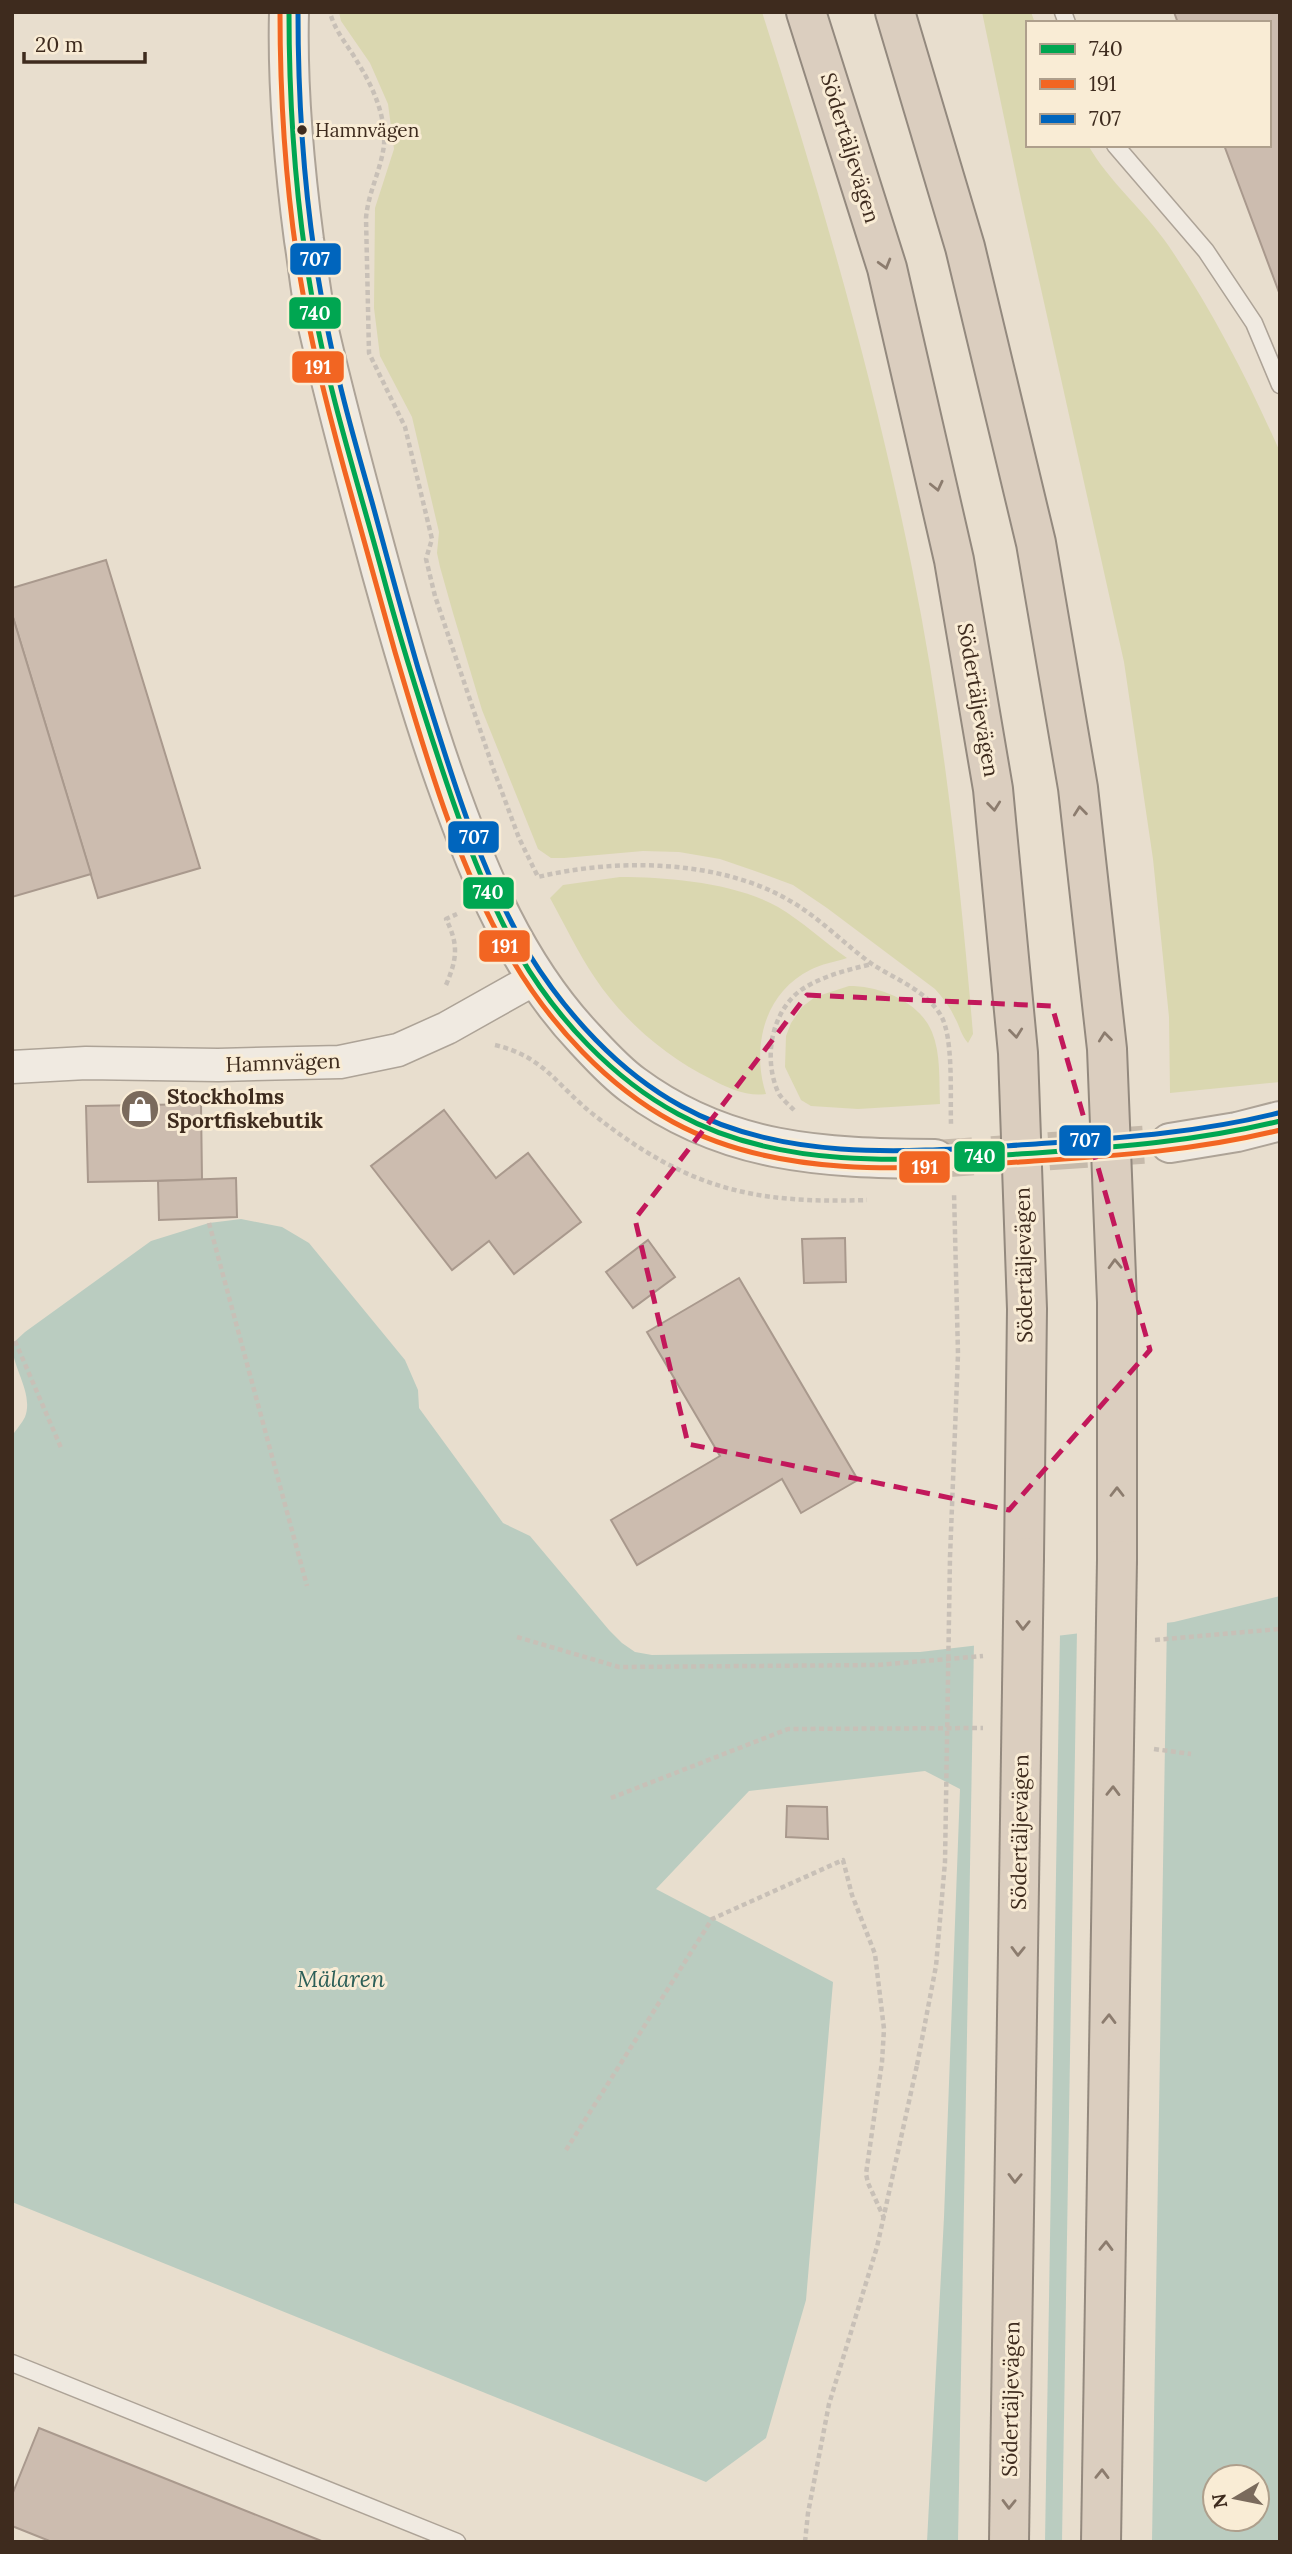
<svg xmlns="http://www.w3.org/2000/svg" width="1292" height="2554" font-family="Lora,serif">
<rect width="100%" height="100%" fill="#e8dece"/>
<g fill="#dad7b0">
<path d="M339,12H762C821,195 874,380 912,568C943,721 960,878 973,1034L968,1043C961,1035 960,1027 955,1018C950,1007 943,998 935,989L827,908L793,885L755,871L720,859L679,852L643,851L564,858H551L538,849L482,710L453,613L440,567L437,553L439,532L412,417L380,356L374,308L375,208L394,149L388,104L370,63L341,21Z"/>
<path d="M982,12H1031L1035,23H1028V145H1088C1109,182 1144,210 1168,245C1213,311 1248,380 1280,452V1082L1170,1093L1169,1017L1153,859L1124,662L1021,199Z"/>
<path d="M620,877C668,877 736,883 778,907C802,921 824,942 847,958C835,962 821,964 810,970C764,993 751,1048 766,1094C748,1097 727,1088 711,1079C666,1057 623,1020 595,978C578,953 565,925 550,898L563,885Z"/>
<path d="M849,986C880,986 919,1001 932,1032C941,1054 939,1081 940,1104L858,1109L811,1106L801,1100L785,1067L786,1036L791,1023L802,1007L815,997Z"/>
</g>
<path fill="#baccc0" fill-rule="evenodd" d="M241,1219L282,1227L309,1243L405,1360L418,1390L419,1408L503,1523L530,1536L609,1630L622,1643L635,1652L652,1655L920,1652L1174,1622L1280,1596V2542H927L944,2217L960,1789L925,1771L749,1791L656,1889L833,1982L806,2300L766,2438L706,2482L12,2202V1436C16,1430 22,1423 25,1417C34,1393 12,1368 12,1344L25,1332L151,1241L209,1223ZM1215,2477H1257V2519H1215Z"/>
<g fill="#e8dece">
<polygon points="1167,1620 1152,2542 1062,2542 1077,1630"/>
<polygon points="1060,1632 1045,2542 958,2542 974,1642"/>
</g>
<g fill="#ccbcaf" stroke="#a9998d" stroke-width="2">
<polygon points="1174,12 1280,12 1280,295 1224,145 1269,145 1269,23 1178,23"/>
<polygon points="106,560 200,868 98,898 12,614 12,588"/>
<polygon points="12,614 91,874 12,897"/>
<polygon points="201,1104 202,1180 88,1182 86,1106"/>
<polygon points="444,1110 496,1178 528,1153 581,1222 514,1274 489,1241 452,1270 371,1166"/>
<polygon points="236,1178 237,1217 159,1220 158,1181"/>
<polygon points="845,1238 846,1282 804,1283 802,1239"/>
<polygon points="648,1240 675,1277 633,1308 606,1272"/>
<polygon points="739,1278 858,1480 801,1513 782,1479 637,1565 611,1520 720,1456 647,1332"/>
<polygon points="787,1806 827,1807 828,1839 786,1837"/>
<polygon points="39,2428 324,2542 52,2542 12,2526 12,2495"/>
</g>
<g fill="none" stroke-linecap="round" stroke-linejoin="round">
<polyline stroke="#c6baab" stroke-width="38" stroke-dasharray="38 19" stroke-linecap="butt" points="935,1159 1170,1143"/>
<g stroke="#ada397" stroke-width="19">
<g id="service">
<polyline points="1063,12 1067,23"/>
<polyline points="1115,145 1206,251 1254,323 1280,385"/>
<polyline points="12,2363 457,2542"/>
</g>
</g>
<g stroke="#ada397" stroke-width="35">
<polyline id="minor" points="12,1067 86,1063 218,1065 340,1062 398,1050 447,1028 536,978"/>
</g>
<g stroke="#ada397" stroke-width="42">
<g id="tertiary">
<path d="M289,12C287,89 294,164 304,240C308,264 310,289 315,313C334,399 358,485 381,570C401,642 421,712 446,782C479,875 516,966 585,1039C600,1055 615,1072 633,1085C726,1154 823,1158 935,1159"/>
<polyline points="1170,1143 1237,1132 1280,1121"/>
</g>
</g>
<g stroke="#93897e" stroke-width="42">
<g id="motorway">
<polyline points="806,12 887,268 954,560 993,789 1018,1053 1027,1309 1024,1557"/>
<polyline points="895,12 965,247 1036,543 1078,788 1107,1049 1117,1302 1117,1560"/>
</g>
</g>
<g stroke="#c8c0b7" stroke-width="4.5" stroke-dasharray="5 3.5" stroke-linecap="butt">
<path d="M331,16C337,34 349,47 358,63C373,87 386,116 384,145C381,170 368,193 366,218L369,353L405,427L432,539L426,559L435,596L493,768L519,838L538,877C616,858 721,859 792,902C821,919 844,944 872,964C895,979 925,990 940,1014C954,1035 950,1097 951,1124"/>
<path d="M446,985C457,959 459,945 446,919L457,914"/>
<path d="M495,1045C545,1057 556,1085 594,1115C687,1188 750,1204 867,1200"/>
<path d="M794,1110C789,1105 783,1100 779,1094C763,1061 770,1013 801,990C822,976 847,970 872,964"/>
<polyline points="209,1223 307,1586"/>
<polyline points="15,1341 62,1450"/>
<polyline points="950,1557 958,1354 954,1192"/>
<polyline points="517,1637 619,1667 877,1665 983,1656"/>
<polyline points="1155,1640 1280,1629"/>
<polyline points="1154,1749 1191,1754"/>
<polyline points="611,1798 788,1729 983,1728"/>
<polyline points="566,2150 712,1919 843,1860 852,1895 875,1954 884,2029 882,2062 866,2174 868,2183 884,2218"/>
<polyline points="805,2542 808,2513 829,2404 877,2247 917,2065"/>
</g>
<use href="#service" stroke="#f0eae1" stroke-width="16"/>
<use href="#minor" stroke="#f0eae1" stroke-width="32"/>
<use href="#tertiary" stroke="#f0eae1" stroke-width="38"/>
<use href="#motorway" stroke="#dbcebf" stroke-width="38"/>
<g stroke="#93897e" stroke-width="42" stroke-linecap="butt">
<g id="motorway-bridge">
<polyline points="1009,2542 1024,1557"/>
<polyline points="1101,2542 1117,1560"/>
</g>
</g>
<polyline stroke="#c8c0b7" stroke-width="4.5" stroke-dasharray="5 3.5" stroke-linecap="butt" points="917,2065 936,1966 945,1862 950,1557"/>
<use href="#motorway-bridge" stroke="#dbcebf" stroke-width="38"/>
<g stroke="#f9ecd5" stroke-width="10">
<path id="bus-1" d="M289,12C289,109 296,207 313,303C329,393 357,480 381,568C399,636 420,703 442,769C463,832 486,896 519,954C556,1018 613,1079 678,1114C785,1173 919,1160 1036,1153C1118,1147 1199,1141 1280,1121"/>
</g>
<g stroke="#f9ecd5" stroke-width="10">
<path id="bus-2" d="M280,12C280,110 287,209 305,305C317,371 335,437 353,501C367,552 381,602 395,652C426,756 457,867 513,961C551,1025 607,1086 673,1122C781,1181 916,1169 1034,1161C1117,1156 1199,1150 1280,1130"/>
</g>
<g stroke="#f9ecd5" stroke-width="10">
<path id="bus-3" d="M298,12C298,109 305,206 322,300C334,369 353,436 372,502C387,557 402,613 418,668C448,764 477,867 529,954C566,1014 619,1072 681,1106C787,1165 920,1151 1036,1144C1118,1138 1198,1133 1278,1113"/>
</g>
<use href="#bus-1" stroke="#00a651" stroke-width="5"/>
<use href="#bus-2" stroke="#f26522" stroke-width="5"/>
<use href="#bus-3" stroke="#0065bd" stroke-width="5"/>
</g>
<defs><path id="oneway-chevron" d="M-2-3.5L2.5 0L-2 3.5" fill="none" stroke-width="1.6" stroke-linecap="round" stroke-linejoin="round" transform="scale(1.75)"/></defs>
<g stroke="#8c7c6e">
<use href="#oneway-chevron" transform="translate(885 264) rotate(74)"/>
<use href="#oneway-chevron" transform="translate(937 486) rotate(77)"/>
<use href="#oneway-chevron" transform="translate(994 806) rotate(84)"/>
<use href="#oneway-chevron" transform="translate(1080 811) rotate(-96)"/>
<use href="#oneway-chevron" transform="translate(1016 1033) rotate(84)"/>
<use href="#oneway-chevron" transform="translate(1105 1037) rotate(-96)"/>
<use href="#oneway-chevron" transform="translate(1115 1264) rotate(-92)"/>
<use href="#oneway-chevron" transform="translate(1117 1492) rotate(-90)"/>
<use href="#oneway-chevron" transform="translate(1023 1625) rotate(91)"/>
<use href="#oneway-chevron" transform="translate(1113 1791) rotate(-89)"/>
<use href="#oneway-chevron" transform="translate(1018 1951) rotate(91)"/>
<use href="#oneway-chevron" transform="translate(1109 2019) rotate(-89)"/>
<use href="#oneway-chevron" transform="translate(1015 2178) rotate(91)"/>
<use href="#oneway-chevron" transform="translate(1106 2246) rotate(-89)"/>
<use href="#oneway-chevron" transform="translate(1102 2474) rotate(-89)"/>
<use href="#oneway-chevron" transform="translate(1009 2504) rotate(91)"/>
</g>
<path fill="none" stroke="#c2185b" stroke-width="5" stroke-dasharray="14 9" stroke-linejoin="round" d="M807,995L1052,1006L1150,1350L1009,1510L688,1444L635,1219Z"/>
<defs>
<g id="shop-disc" transform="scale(2.0125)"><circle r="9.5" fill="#7a6a5c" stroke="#f9ecd5"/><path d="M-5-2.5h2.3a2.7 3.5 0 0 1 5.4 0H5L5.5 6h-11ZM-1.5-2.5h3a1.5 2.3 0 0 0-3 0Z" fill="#fff"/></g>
</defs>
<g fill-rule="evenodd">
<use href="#shop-disc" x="140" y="1109"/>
</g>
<circle fill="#3e2b1e" stroke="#f9ecd5" stroke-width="2.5" cx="302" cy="130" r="6"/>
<g text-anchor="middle" stroke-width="6" stroke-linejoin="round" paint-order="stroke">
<g font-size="19" fill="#3e2b1e" stroke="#f9ecd5" text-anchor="start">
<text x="315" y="137">Hamnvägen</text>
</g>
<g font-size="21" fill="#3e2b1e" stroke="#f9ecd5">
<text transform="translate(850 148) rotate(73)" y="7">Södertäljevägen</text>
<text transform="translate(978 700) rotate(80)" y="7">Södertäljevägen</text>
<text transform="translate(283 1063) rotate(-2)" y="7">Hamnvägen</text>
<text transform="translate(1024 1265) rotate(-91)" y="7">Södertäljevägen</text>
<text transform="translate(1020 1832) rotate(-89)" y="7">Södertäljevägen</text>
<text transform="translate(1011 2399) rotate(-89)" y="7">Södertäljevägen</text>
</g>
<g font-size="21" font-weight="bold" fill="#3e2b1e" stroke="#f9ecd5" text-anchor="start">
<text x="167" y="1104">Stockholms<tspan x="167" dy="24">Sportfiskebutik</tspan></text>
</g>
<g font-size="23" font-style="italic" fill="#2c5f58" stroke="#f9ecd5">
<text x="341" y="1987">Mälaren</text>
</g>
</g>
<g stroke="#f9ecd5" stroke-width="2.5">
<rect x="289" y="242" width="53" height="34" rx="7" fill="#0065bd"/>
<rect x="288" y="296" width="54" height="34" rx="7" fill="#00a651"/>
<rect x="291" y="350" width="54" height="34" rx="7" fill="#f26522"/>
<rect x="447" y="820" width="53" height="34" rx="7" fill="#0065bd"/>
<rect x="462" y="876" width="53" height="34" rx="7" fill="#00a651"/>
<rect x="478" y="929" width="53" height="34" rx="7" fill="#f26522"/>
<rect x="1058" y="1124" width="54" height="33" rx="7" fill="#0065bd"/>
<rect x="953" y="1140" width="53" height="33" rx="7" fill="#00a651"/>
<rect x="898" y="1150" width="53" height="34" rx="7" fill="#f26522"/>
</g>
<g font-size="19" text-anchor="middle" font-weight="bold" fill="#fff">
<text x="315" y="266">707</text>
<text x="315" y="320">740</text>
<text x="318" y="374">191</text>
<text x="474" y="844">707</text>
<text x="488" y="899">740</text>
<text x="505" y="953">191</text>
<text x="1085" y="1147">707</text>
<text x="980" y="1163">740</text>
<text x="925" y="1174">191</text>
</g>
<rect width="1292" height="2554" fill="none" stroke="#3e2b1e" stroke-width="28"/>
<rect x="1026" y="21" width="245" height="126" fill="#f9ecd5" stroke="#ae9f8c" stroke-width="2"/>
<rect x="1040" y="44" width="35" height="10" fill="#00a651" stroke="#ae9f8c" stroke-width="2"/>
<text x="1089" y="56" font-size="21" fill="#3e2b1e">740</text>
<rect x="1040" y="79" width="35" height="10" fill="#f26522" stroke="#ae9f8c" stroke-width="2"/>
<text x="1089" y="91" font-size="21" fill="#3e2b1e">191</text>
<rect x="1040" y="114" width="35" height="10" fill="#0065bd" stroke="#ae9f8c" stroke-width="2"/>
<text x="1089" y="126" font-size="21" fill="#3e2b1e">707</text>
<g transform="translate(1236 2498) rotate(260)"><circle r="33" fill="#f9ecd5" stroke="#ae9f8c" stroke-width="2"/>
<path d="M0-5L12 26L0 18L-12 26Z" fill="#7a6a5c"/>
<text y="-10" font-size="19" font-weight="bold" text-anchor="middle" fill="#3e2b1e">N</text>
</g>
<path d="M24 52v10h121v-10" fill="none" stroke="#3e2b1e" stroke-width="3.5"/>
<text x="35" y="52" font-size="21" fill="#3e2b1e" stroke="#f9ecd5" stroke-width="5" paint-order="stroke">20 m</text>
</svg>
